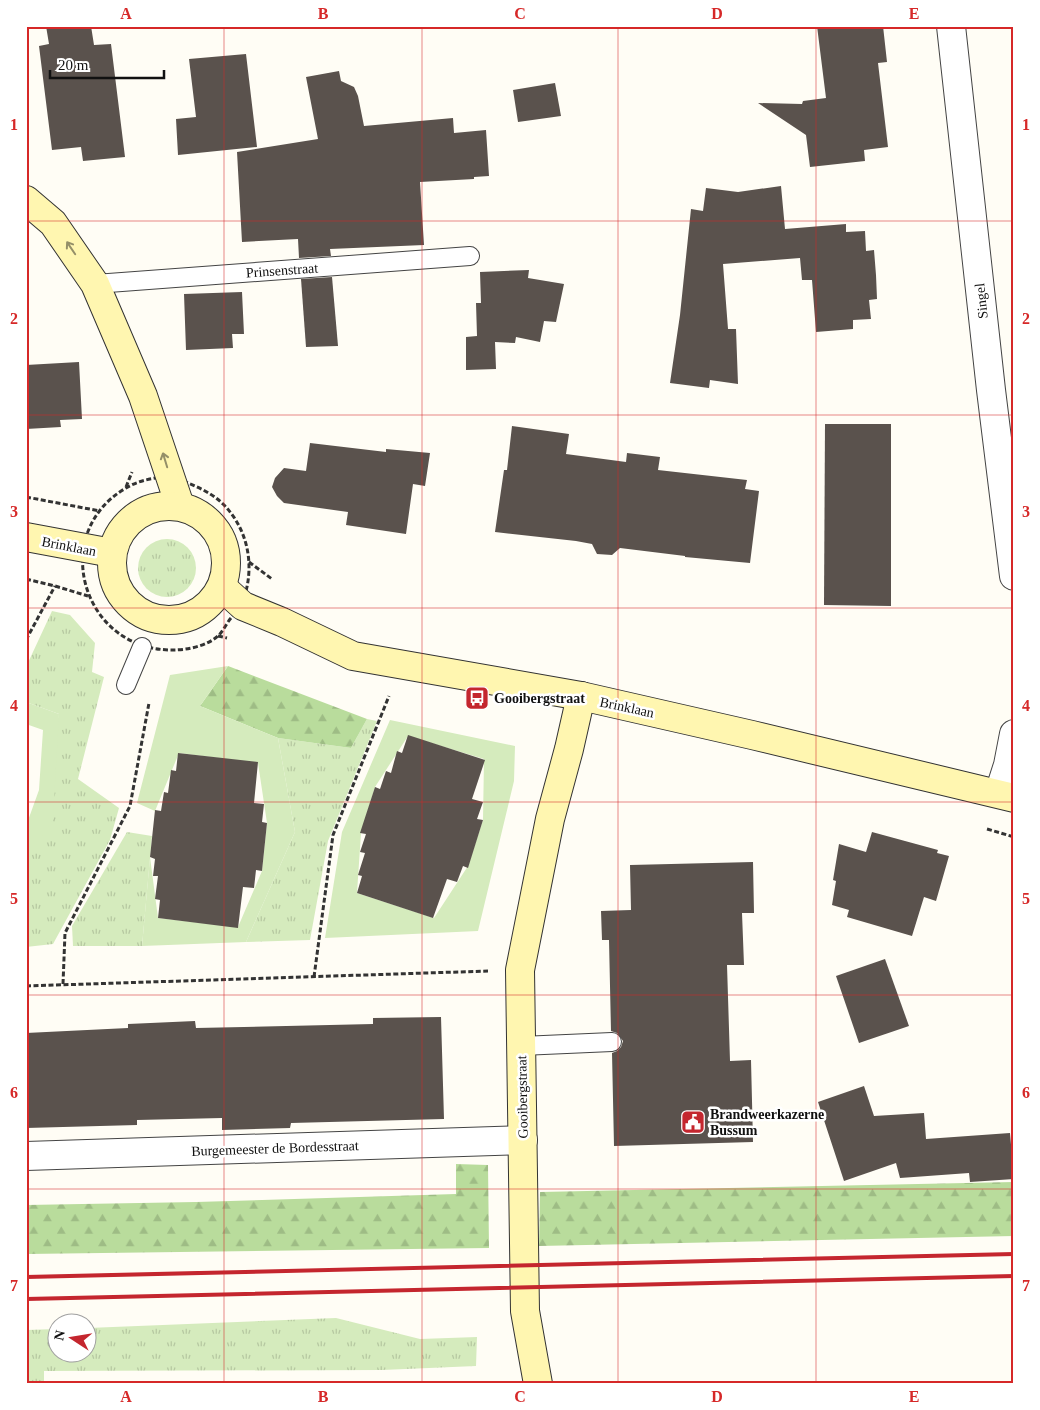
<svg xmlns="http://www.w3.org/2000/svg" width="1040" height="1410" font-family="'Times New Roman',serif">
<defs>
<pattern id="grass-tufts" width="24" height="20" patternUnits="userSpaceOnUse" patternTransform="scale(1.25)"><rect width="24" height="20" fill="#d5ebbd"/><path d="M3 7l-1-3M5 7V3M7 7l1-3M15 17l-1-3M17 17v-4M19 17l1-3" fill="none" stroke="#b6c8a1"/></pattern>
<pattern id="forest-firs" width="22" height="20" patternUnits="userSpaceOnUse" patternTransform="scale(1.25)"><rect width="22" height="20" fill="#b9dc9c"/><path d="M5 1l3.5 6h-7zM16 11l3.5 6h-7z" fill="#9ebc85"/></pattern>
</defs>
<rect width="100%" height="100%" fill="#fffdf5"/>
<g fill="url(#grass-tufts)">
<circle cx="167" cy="568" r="29"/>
<polygon points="52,611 70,615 95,643 92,672 104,677 78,779 119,808 110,840 53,944 26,947 26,858 59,714 26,702 26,667"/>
<polygon points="367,719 377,721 328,841 310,940 246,942 295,832 278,738 351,748"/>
<polygon points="127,832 152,836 142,946 73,946 72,926"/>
<polygon points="336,1318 420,1339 477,1337 476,1366 382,1370 44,1371 44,1384 26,1384 26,1330 57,1329 58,1352 88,1352 88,1328"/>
</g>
<g fill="url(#forest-firs)">
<polygon points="228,666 367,719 351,748 278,738 200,706"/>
<polygon points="456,1164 488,1165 489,1248 26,1254 26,1205 196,1202 456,1194"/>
<polygon points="1014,1182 1014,1236 539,1246 540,1192"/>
</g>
<g fill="#d5ebbd" fill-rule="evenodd">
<polygon points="228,666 200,706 278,738 295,832 246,942 142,946 150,857 158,918 238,927 262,871 267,823 258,763 179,753 155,811 137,803 170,675"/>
<polygon points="26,702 59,714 53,820 26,860 26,826 39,790 43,730 26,724"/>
<path d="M390,720L515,746L514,781L478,931L325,938L342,832ZM408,736L484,759L483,820L468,866L434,918L357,893L361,833L375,787Z"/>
</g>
<g fill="#5a524d">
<polygon points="46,26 91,26 94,45 111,44 125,157 83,161 81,147 52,150 39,46 49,44"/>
<polygon points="817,26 883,26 887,62 878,63 888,147 864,150 865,161 810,167 806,135 758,103 802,104 803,101 826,98"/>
<polygon points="246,54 257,147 178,155 176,119 196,117 189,59"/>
<polygon points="339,71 341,81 354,87 358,96 364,126 453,118 454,133 486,130 489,176 474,177 474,179 420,182 424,245 330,249 331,256 299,258 298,239 242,242 237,152 318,139 306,77"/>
<polygon points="555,83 561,116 518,122 513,90"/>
<polygon points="781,186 785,229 846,224 846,232 865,231 866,251 874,250 876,275 877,299 869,300 871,319 853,320 853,329 816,332 812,280 802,280 800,258 723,264 728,329 736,329 738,384 710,380 709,388 670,383 680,315 691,209 703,211 706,188 738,192"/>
<polygon points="529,270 528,278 564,284 556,322 544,321 540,342 516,337 515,343 495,342 496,369 466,370 466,337 477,336 476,303 481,303 480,272"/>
<polygon points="332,277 338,346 306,347 301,279"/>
<polygon points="242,292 244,334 232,334 233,348 186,350 184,294"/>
<polygon points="79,362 82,419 60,420 61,427 26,429 26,365"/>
<polygon points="825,424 891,424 891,606 824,605"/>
<polygon points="512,426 569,434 566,454 626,462 627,453 660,457 658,470 747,480 745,489 759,491 750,563 685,557 685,556 620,548 612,555 597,554 592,544 576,541 495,532 504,470 507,470"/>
<polygon points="310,443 386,452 386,449 430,453 425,486 413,484 406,534 346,525 348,512 284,503 277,496 272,487 275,478 284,468 306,471"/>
<polygon points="408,735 485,760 472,799 483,802 477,819 483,820 468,868 463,866 457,882 447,879 433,918 357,893 362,876 358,875 365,853 360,852 366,834 360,833 375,787 380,789 386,771 391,773 397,751 402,753"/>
<polygon points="178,753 258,762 254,803 264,804 262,822 267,823 262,871 256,870 254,888 243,887 238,928 158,918 160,900 155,899 158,876 153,876 155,859 150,857 155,810 161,811 164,792 168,793 171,770 176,771"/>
<polygon points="872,832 938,850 937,853 949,856 936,901 924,897 912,936 847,917 849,910 832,905 836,881 833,880 839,844 866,852"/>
<polygon points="753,862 754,913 742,913 744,965 727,965 730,1061 751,1060 753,1142 614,1146 612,1053 617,1051 621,1047 623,1041 617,1033 611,1031 609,940 602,940 601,911 631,910 630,865"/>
<polygon points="885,959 909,1026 859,1043 836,976"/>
<polygon points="441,1017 444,1119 291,1123 290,1128 222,1130 222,1118 137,1120 137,1125 26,1128 26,1033 128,1028 128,1024 195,1021 196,1028 373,1024 373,1018"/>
<polygon points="864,1086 874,1116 924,1113 926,1139 1010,1133 1014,1179 970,1182 969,1173 900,1178 896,1163 844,1181 818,1102"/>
</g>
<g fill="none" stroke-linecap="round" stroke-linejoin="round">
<g stroke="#444" stroke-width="20">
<g id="lane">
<polyline points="95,284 470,256"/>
<polyline points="126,685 142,647"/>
<polyline points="521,1046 612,1042"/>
</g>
</g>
<g stroke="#444" stroke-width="30">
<g id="street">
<polyline points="951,26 991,390 1014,576"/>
<polyline points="999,793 1008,765 1014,734"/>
<polyline points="26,1156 523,1140"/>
</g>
</g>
<g stroke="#333" stroke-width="30">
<g id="secondary">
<polyline points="26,200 53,223 95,284 143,396 180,506"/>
<circle cx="169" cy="563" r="57"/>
<polyline points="26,537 112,553"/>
<polyline points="222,587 243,606 282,622 353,656 581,696 752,735 1014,798"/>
<polyline points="538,1384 525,1311 520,970 550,819 569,749 581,696"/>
</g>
</g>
<g stroke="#333" stroke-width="3" stroke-dasharray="5 2.5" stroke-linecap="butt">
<path d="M169,476C188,483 209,490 223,504C246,527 254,560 246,591C245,596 245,602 242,606C240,610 235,613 232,617C227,622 224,630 219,635C208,646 187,650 173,650C82,651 48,533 126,488C139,480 154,478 169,476Z"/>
<polyline points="126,487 132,472"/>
<polyline points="26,497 100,511"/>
<polyline points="249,562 272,579"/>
<polyline points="26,579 55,586 88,596"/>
<polyline points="218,636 227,638"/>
<polyline points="26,640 55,586"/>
<polyline points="987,829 1014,837"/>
<polyline points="314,977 333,835 389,696"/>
<polyline points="63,984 65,933 130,806 149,703"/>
<polyline points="26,986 488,971"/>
</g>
<use href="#lane" stroke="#fff" stroke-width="18"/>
<use href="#street" stroke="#fff" stroke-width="28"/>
<use href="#secondary" stroke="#fff6b0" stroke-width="28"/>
<g stroke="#c4262e" stroke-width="4">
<polyline points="26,1277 1014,1254"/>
<polyline points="26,1299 1014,1276"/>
</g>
</g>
<defs><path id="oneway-shaft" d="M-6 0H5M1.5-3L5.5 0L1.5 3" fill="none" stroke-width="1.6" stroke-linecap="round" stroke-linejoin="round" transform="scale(1.25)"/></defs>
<g stroke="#948f68">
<use href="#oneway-shaft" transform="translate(71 248) rotate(-124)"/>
<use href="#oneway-shaft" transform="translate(165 460) rotate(-107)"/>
</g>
<path fill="none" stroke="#d62828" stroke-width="1" stroke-opacity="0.55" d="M224,26V1384M422,26V1384M618,26V1384M816,26V1384M26,221H1014M26,415H1014M26,608H1014M26,802H1014M26,995H1014M26,1189H1014"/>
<defs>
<g id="bus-square" transform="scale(1.25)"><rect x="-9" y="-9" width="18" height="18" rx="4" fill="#c4262e" stroke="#fff"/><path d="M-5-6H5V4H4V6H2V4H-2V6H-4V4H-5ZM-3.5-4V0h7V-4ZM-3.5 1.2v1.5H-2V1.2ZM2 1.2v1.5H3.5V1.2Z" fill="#fff"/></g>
<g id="civic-square" transform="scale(1.25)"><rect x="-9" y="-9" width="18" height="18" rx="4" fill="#c4262e" stroke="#fff"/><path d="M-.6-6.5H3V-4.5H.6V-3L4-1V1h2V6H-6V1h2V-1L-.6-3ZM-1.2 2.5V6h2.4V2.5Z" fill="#fff"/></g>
</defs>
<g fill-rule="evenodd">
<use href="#bus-square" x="477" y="698"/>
<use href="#civic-square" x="693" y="1122"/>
</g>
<g text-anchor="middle" stroke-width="5" stroke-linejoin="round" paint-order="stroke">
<g font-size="14" fill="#111" stroke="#fff">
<text transform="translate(282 270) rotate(-4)" y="5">Prinsenstraat</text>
<text transform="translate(981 301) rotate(-96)" y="5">Singel</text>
<text transform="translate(69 546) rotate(11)" y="5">Brinklaan</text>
<text transform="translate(627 707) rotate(12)" y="5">Brinklaan</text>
<text transform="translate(522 1097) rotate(-91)" y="5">Gooibergstraat</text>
<text transform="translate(275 1148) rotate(-2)" y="5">Burgemeester de Bordesstraat</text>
</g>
<g font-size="14" font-weight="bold" fill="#111" stroke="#fff" text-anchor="start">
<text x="494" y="703">Gooibergstraat</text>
<text x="710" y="1119">Brandweerkazerne<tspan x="710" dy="16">Bussum</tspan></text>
</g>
</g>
<rect width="1040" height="1410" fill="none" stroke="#ffffff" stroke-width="55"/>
<g transform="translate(72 1338) rotate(282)"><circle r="24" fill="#ffffff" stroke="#a0a0a0"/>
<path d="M0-4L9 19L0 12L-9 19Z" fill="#c4262e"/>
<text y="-8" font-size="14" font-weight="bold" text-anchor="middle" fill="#111111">N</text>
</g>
<path d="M50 70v8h114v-8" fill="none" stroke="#111111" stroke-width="2.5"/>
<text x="58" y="70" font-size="15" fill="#111111" stroke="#ffffff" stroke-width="4" paint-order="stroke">20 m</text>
<rect x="28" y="28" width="984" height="1354" fill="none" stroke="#d62828" stroke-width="2"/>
<g font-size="16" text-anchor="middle" font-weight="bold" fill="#d62828">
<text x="126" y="19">A</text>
<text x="323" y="19">B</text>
<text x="520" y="19">C</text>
<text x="717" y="19">D</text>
<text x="914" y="19">E</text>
<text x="14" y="130">1</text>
<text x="1026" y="130">1</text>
<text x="14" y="324">2</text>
<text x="1026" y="324">2</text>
<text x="14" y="517">3</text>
<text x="1026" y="517">3</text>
<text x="14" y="711">4</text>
<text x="1026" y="711">4</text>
<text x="14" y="904">5</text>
<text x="1026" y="904">5</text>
<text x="14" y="1098">6</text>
<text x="1026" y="1098">6</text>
<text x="14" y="1291">7</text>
<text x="1026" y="1291">7</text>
<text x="126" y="1402">A</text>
<text x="323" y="1402">B</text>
<text x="520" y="1402">C</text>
<text x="717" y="1402">D</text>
<text x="914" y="1402">E</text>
</g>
</svg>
